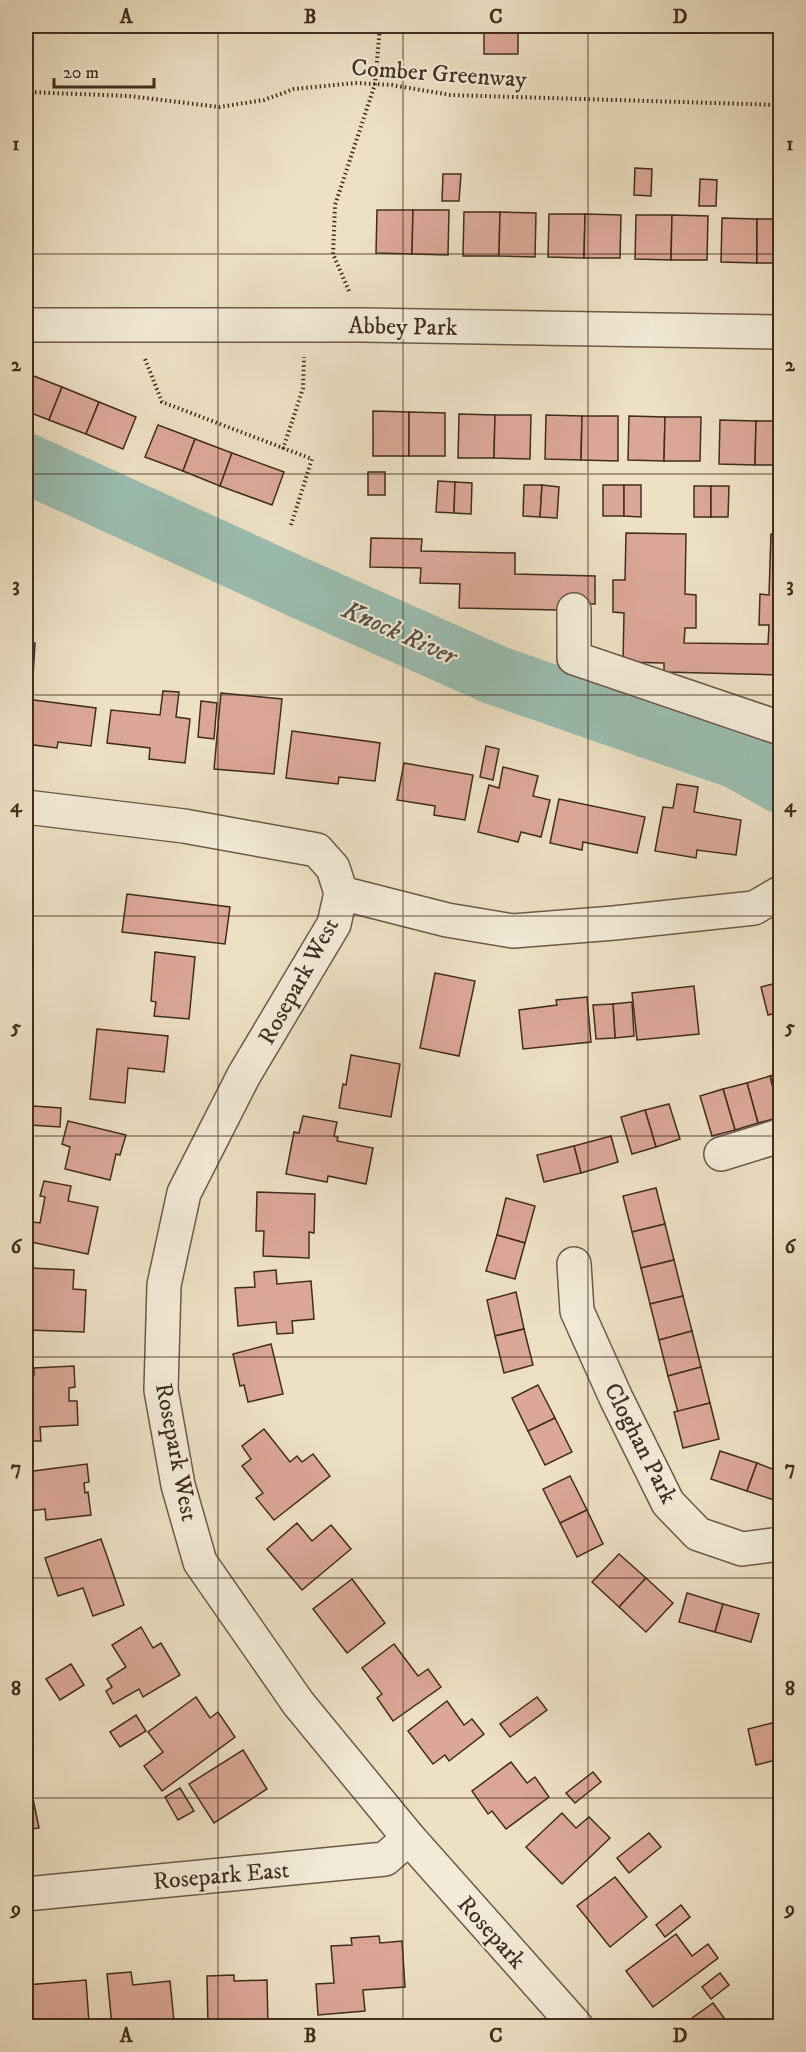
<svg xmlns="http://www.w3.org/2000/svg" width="806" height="2052" font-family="'IM FELL DW Pica',serif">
<rect width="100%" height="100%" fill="#ede0c3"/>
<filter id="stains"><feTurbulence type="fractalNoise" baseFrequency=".00333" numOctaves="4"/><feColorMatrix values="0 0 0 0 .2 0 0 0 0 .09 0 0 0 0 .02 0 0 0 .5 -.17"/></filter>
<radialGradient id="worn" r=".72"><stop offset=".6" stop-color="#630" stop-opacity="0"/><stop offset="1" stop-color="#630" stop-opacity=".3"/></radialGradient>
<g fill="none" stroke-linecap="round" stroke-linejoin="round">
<polyline stroke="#9abdb0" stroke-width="60" points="26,463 304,590 495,675 737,759 780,783"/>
</g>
<g fill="#dba897" stroke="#422c20" stroke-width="1.5">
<rect x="484" y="26" width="34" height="28"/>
<polygon points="635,168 652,169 651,196 634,195"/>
<polygon points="443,174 461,174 459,201 442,201"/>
<polygon points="700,179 717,180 716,206 699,206"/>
<polygon points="377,210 413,210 412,254 376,253"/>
<polygon points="413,210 449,210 448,255 412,254"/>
<polygon points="464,212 500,212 499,256 463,256"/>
<polygon points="500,212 536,213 535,257 499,256"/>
<polygon points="549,214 585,214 584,258 548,257"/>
<polygon points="585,214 621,215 620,258 584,258"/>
<polygon points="636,215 672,215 671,260 635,259"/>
<polygon points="672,215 708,216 707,260 671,260"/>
<polygon points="722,218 757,219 757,263 721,262"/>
<rect x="757" y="219" width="23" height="44"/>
<polygon points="26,373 62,387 49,420 26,411"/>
<polygon points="62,387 99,402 86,434 49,420"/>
<polygon points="99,402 136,417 123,449 86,434"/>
<polygon points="373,411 409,412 409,456 373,456"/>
<polygon points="409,412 445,413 445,456 409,456"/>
<polygon points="459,414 495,415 494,458 458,458"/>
<polygon points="495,415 531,415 530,459 494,458"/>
<polygon points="546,415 582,416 581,460 545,459"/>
<polygon points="582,416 618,416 618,461 581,460"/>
<polygon points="629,416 665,417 664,461 628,460"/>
<polygon points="665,417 701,417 700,461 664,461"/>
<polygon points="720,420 756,421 755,465 719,464"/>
<polygon points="756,421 780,421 780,465 755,465"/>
<polygon points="158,425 195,439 183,471 145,457"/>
<polygon points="195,439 232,453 220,486 183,471"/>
<polygon points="232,453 284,472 272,505 220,486"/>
<rect x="368" y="472" width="17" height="23"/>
<rect x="777" y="480" width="3" height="32"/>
<polygon points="438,481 455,482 454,513 436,512"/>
<polygon points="455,482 472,483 471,514 454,513"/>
<polygon points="524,485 542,485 540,517 523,516"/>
<polygon points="542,485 559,487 557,518 540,517"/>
<rect x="603" y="485" width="21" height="31"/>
<polygon points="624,485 641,485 641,517 624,516"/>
<rect x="694" y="486" width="17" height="31"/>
<polygon points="711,486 729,486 728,517 711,517"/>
<polygon points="626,533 686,534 685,594 696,595 696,628 685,628 684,643 768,644 769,625 759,625 760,594 769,595 771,534 780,535 780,675 664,672 664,663 623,662 624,613 613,612 613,580 625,580"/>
<polygon points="371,538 422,539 421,551 515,553 515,574 595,576 595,604 560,603 560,610 459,608 460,584 420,583 421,568 370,567"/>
<polygon points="26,642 35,643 33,676 26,676"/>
<polygon points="163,691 179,692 176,717 190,719 185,763 149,759 150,748 107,743 111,710 160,715"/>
<polygon points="221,693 282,699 274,774 214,769"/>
<polygon points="26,699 96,708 91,746 58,742 57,748 26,744"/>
<polygon points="201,701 217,703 214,739 198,737"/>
<polygon points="292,731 380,743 375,781 339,777 338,784 286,778"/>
<polygon points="486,746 499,749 493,780 480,777"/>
<polygon points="404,763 473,775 465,820 434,815 435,806 397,800"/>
<polygon points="503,767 538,776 533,796 550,800 541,837 521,832 518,842 478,832 489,785 499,788"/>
<polygon points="677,784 698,787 694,812 741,820 736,855 697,850 696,858 655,851 663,807 673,808"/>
<polygon points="559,799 645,817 637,853 583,842 582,850 550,843"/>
<polygon points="127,894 230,907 225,944 122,932"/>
<polygon points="155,952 195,957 189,1019 154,1016 156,1002 151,1001"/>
<polygon points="435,973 475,981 459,1056 420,1048"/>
<polygon points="780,982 780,1012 768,1015 761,987"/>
<polygon points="694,986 699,1034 637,1040 632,993"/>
<polygon points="587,997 591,1042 523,1049 519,1010 557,1005 556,1000"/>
<polygon points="632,1002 634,1036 615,1038 613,1004"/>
<polygon points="613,1004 615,1038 596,1039 593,1005"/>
<polygon points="97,1029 168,1036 164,1072 128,1068 125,1103 90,1099"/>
<polygon points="351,1055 400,1064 391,1117 339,1108 343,1084 346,1085"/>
<polygon points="780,1073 780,1112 770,1076"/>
<polygon points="770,1076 780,1117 758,1123 747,1083"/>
<polygon points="747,1083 758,1123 735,1130 723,1089"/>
<polygon points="723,1089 735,1130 712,1136 700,1096"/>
<polygon points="669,1104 680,1139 656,1147 645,1110"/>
<polygon points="33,1106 61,1108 60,1127 31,1125"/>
<polygon points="645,1110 656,1147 632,1154 621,1117"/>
<polygon points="303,1116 337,1122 334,1136 338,1137 337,1141 373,1148 366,1184 328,1176 327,1182 286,1174 294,1132 299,1133"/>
<polygon points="68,1121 126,1135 120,1155 116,1154 110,1180 65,1169 70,1147 62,1144"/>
<polygon points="611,1136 618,1162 581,1173 574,1146"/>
<polygon points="574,1146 581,1173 544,1182 537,1155"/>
<polygon points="44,1181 71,1186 68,1201 98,1207 88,1254 26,1241 26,1221 40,1223 45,1197 40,1196"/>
<polygon points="656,1188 665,1224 632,1232 623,1196"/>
<polygon points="257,1192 315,1194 314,1233 309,1232 309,1258 263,1256 264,1231 256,1231"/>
<polygon points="506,1198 535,1206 525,1243 497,1235"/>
<polygon points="665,1224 674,1260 641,1268 632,1232"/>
<polygon points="497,1235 525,1243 515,1279 486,1271"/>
<polygon points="674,1260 683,1296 650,1304 641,1268"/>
<polygon points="30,1268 74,1270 73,1289 86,1290 84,1332 28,1330"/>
<polygon points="276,1270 277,1284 311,1281 314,1319 292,1321 293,1333 277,1334 276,1322 238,1326 235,1288 255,1287 254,1272"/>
<polygon points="516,1292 524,1329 495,1336 487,1300"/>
<polygon points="683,1296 692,1331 659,1340 650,1304"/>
<polygon points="524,1329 533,1365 504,1373 495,1336"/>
<polygon points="692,1331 701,1367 668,1376 659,1340"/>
<polygon points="271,1344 283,1394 248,1402 244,1385 240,1386 233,1354"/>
<polygon points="74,1366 75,1387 69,1388 69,1401 77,1401 78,1425 40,1427 41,1441 26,1441 26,1376 34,1375 34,1368"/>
<polygon points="701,1367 710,1403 678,1412 668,1376"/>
<polygon points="538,1385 555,1418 528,1431 512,1398"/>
<polygon points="710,1403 719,1439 683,1448 674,1412"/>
<polygon points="555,1418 572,1452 545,1465 528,1431"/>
<polygon points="264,1429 290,1462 297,1456 302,1462 313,1454 330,1476 274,1520 256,1498 263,1493 242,1466 251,1459 242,1446"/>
<polygon points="720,1451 757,1463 747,1491 711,1479"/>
<polygon points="757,1463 780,1472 780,1502 747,1491"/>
<polygon points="87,1464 89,1482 84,1483 85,1493 88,1492 91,1515 46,1520 45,1509 30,1511 26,1472"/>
<polygon points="570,1476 587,1510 560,1523 543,1489"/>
<polygon points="587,1510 603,1544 577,1557 560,1523"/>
<polygon points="297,1523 312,1541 331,1525 351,1549 302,1590 267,1549"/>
<polygon points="101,1539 124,1605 93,1616 83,1588 58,1596 45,1558"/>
<polygon points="619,1554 646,1578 619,1607 592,1582"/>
<polygon points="646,1578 673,1603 646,1632 619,1607"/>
<polygon points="352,1579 385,1623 347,1653 313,1609"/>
<polygon points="687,1593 723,1604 715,1632 679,1622"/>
<polygon points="723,1604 759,1614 751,1642 715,1632"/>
<polygon points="780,1610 780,1633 775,1611"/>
<polygon points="141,1627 153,1648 161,1643 180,1675 143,1697 139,1689 113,1704 106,1691 112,1687 107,1679 126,1667 112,1645"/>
<polygon points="394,1644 418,1676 428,1669 441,1687 393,1721 377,1698 382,1694 362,1668"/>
<polygon points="71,1664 84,1685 60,1700 46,1679"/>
<polygon points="196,1697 210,1718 218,1712 235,1737 162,1791 144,1766 163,1752 148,1732"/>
<polygon points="537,1697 547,1710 510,1737 500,1724"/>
<polygon points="447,1701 464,1725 472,1719 484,1734 449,1761 445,1755 433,1764 408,1731"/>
<polygon points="136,1715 146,1731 120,1747 110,1732"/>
<polygon points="780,1721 780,1759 756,1765 748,1729"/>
<polygon points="243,1750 267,1789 214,1823 189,1784"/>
<polygon points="511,1762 527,1783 535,1777 549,1797 506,1829 492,1811 488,1814 472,1791"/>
<polygon points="593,1772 601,1782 575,1803 566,1793"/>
<polygon points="180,1788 194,1811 178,1820 165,1797"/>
<polygon points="32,1794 39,1828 26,1830 26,1796"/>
<polygon points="562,1813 576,1828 589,1817 610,1838 562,1884 526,1847"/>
<polygon points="649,1833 661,1847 629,1873 617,1858"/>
<polygon points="615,1877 647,1917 610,1947 577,1906"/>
<polygon points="681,1905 690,1917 665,1937 656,1925"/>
<polygon points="676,1934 692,1956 708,1944 718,1958 653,2007 626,1971"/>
<polygon points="379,1936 380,1943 402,1941 405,1987 363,1990 365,2011 318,2015 316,1984 334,1983 331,1946 352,1945 351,1938"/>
<polygon points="131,1972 133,1985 170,1981 174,2021 138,2025 138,2026 112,2026 107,1974"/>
<polygon points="720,1973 729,1985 711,1999 702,1987"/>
<polygon points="234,1975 234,1981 267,1980 268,2026 208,2026 207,1976"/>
<polygon points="86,1980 89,2022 57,2025 57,2026 26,2026 26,1985"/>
<polygon points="713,2003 730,2026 681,2026"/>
<polygon points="474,2024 474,2026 429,2026 429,2025"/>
</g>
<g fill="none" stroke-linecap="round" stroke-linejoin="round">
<g stroke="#6d5949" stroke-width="36">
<g id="street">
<polyline points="26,325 363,325 780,332"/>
<polyline points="574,610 574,658 780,728"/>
<polyline points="26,807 184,826 317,850 333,868 341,893 334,924 244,1075 184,1193 164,1285 161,1390 178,1485 200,1562 298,1703 409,1838 576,2026"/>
<polyline points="341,893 447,920 513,931 614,923 754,908 780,893"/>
<polyline points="721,1154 776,1137 780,1140"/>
<polyline points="574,1264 577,1311 616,1398 668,1503 698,1534 742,1549 780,1544"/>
<polyline points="26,1894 385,1859 409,1838"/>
</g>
</g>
<g stroke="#422c20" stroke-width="4" stroke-dasharray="1.5 3" stroke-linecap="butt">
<polyline points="26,92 129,96 219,107 264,100 294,89 355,83 392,85 450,95 780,105"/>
<polyline points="349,291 333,254 335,205 375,84 380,26"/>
<polyline points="145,359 162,402 312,459 291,525"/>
<polyline points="283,449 303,388 304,357"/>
</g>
<use href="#street" stroke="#f3ebd8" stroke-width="33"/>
</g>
<path fill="none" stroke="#422c20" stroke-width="1.5" stroke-opacity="0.55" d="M218,26V2026M403,26V2026M588,26V2026M26,254H780M26,474H780M26,695H780M26,916H780M26,1136H780M26,1357H780M26,1578H780M26,1798H780"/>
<g text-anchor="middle" stroke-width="4.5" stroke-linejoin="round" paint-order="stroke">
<g font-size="24" fill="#422c20" stroke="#f3ebd8">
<text transform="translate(439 73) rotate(4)" y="8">Comber Greenway</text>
<text transform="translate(403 326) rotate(1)" y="8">Abbey Park</text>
<text transform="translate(298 981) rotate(-61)" y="8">Rosepark West</text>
<text transform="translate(641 1443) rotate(63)" y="8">Cloghan Park</text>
<text transform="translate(177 1452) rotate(79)" y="8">Rosepark West</text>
<text transform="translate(221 1875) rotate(-5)" y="8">Rosepark East</text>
<text transform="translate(492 1932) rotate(48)" y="8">Rosepark</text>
</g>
<g font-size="26" font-style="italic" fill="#585044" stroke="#f3ebd8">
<text transform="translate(400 632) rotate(24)" y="9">Knock River</text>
</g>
</g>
<rect width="806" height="2052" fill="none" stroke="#ede0c3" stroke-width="66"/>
<path d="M54 78v9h100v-9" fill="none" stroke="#422c20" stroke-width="3"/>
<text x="63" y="78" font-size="18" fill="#422c20" stroke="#f3ebd8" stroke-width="4.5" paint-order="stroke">20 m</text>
<rect x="33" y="33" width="740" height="1986" fill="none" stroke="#422c20" stroke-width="2"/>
<g font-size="20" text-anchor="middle" font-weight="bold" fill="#422c20">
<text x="126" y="23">A</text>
<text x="310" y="23">B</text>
<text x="496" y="23">C</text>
<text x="680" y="23">D</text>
<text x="16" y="150">1</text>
<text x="790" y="150">1</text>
<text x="16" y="371">2</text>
<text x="790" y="371">2</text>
<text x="16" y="591">3</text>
<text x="790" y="591">3</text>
<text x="16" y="812">4</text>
<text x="790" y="812">4</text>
<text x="16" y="1033">5</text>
<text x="790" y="1033">5</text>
<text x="16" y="1253">6</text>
<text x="790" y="1253">6</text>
<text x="16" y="1474">7</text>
<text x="790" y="1474">7</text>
<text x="16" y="1695">8</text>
<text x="790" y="1695">8</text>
<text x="16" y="1915">9</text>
<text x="790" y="1915">9</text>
<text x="126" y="2042">A</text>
<text x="310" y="2042">B</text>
<text x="496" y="2042">C</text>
<text x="680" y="2042">D</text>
</g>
<rect width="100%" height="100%" filter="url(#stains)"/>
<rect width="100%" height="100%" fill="url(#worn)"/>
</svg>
